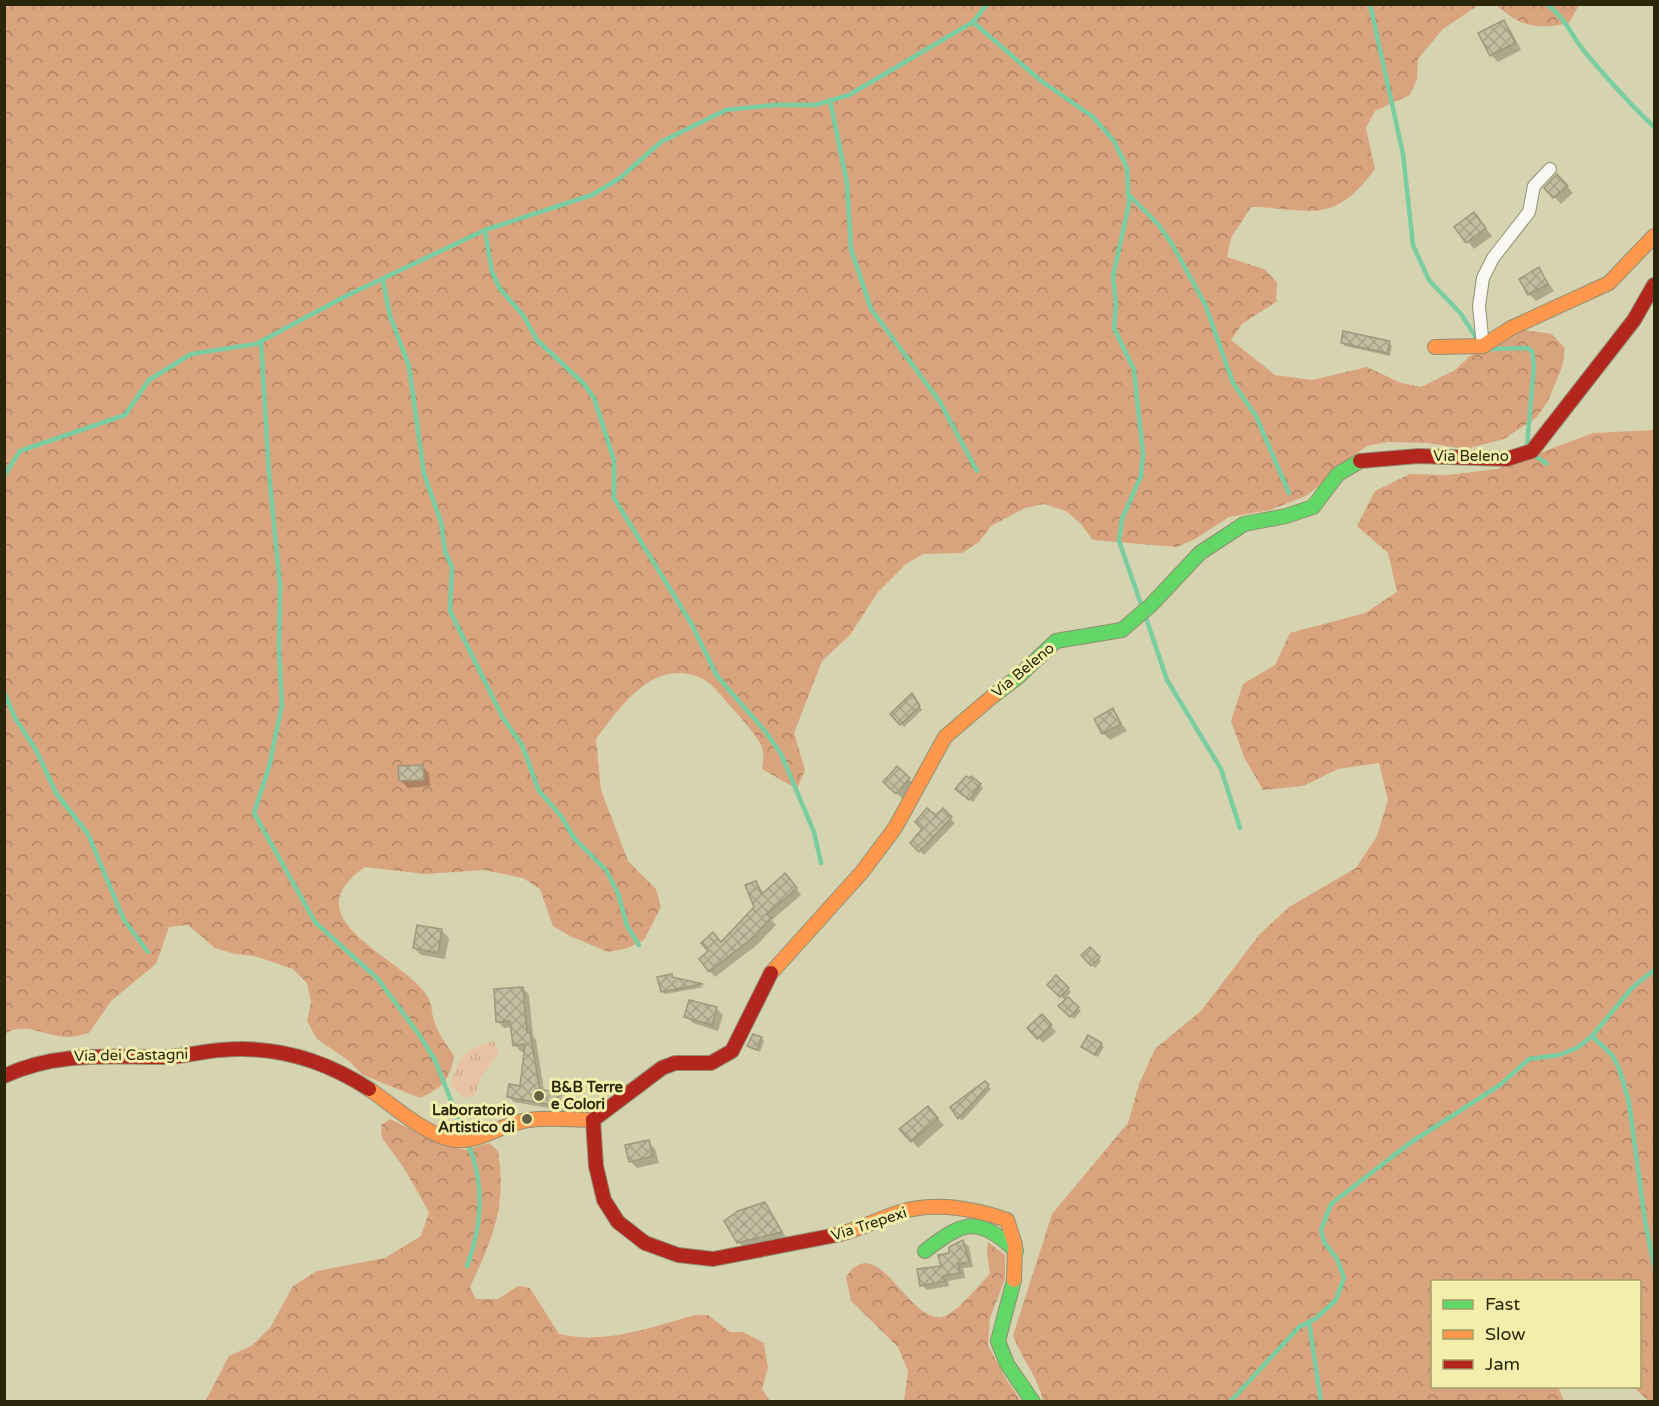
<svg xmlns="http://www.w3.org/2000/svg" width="1659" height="1406" font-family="'Varela Round',sans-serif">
<defs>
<pattern id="forest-crowns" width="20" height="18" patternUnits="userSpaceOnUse" patternTransform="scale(1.5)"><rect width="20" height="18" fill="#d9a47d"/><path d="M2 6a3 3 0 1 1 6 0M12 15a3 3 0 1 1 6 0" fill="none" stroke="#b08565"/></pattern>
<pattern id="park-tufts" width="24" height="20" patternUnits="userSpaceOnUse" patternTransform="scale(1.5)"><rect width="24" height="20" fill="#e9c2a3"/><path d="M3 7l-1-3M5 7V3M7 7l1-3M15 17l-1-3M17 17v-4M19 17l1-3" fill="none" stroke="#c8a78b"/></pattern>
<pattern id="building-cross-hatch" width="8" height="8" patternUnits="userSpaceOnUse" patternTransform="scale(1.5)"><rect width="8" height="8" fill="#c3bca1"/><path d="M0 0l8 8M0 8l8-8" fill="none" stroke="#a8a189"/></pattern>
</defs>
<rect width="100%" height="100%" fill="#d6d3b0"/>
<g fill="url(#forest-crowns)">
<path d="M13,4L1579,5L1569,23C1536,30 1522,27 1496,5L1477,6L1443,29L1418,59L1417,79L1410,95L1375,111L1366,128L1375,169C1332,227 1312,208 1251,207L1231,238L1227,257L1264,269L1277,282L1276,302L1242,324L1231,340L1275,375L1312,380L1367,367L1401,383L1421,387L1455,370L1469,357L1511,328L1552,334L1565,348L1562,367L1548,401L1537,417L1504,439L1466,449L1427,443L1388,442L1367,446L1333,469L1321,484L1306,496L1270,510L1229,517L1195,539L1177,547L1093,540L1081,524L1066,511L1044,504L1025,508L991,526L979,542L962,553L923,554L906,564L878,592L850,635L822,661L794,733L805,770L797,789L762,769C763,764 764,756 763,751C762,741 741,718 734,710C725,701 713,683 701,678C654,657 620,707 596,739L601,790L628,861L656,889L661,907L644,940L628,948L608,952L570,936L553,926L540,889L523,878L484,870L425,874L365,867C291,917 395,955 423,990C434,1003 430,1011 435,1024C439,1035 448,1046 454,1056C450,1080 442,1088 420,1098L363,1075L349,1061L317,1039L307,1021L311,1002L307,983L293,969L255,956L235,954L215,948L188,925L169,927L156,964L111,1001L89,1033C83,1034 76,1037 70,1037C48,1038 25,1020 5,1034L4,8Z"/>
<path d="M1654,430V1401H1649L1633,1387L1640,1386V1282H1432V1386L1558,1387L1564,1401H1043C1038,1377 1022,1359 1013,1336L1052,1214L1128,1123L1139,1084L1155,1049L1201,1011L1259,935L1289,907L1356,868L1377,836L1388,800L1379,763L1338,769L1303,786L1263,790L1244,757L1231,721L1243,684L1275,665L1290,633L1365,613L1397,592L1388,553L1357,526L1375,491L1410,474L1447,475L1497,469L1593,433Z"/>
<path d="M390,1119L443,1145L466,1150L489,1143L498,1151C507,1206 493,1238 470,1287L476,1299H498L518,1286L530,1288L559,1334C606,1345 651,1327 695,1315H708L730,1332H743L764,1343L768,1368L762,1389L770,1401L205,1402L229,1356L251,1346L270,1328L293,1286L317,1271L385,1258L421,1236L429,1212L404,1168L382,1138L381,1125Z"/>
<path d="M988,1242L1005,1255V1279L990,1318L988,1345L1006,1379L1021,1401H904L908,1371L898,1347L851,1301L846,1277C878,1229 907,1322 942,1317C955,1315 980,1284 990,1274L987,1252Z"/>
</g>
<path fill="url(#park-tufts)" d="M495,1041L498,1054L480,1079L475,1095L464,1098L451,1085C459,1055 465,1049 495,1041Z"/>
<g fill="#0003">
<polygon points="1503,22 1510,29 1521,50 1498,62 1491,55"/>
<polygon points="1557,176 1573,193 1561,204 1546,188"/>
<polygon points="1480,221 1492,236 1474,249 1456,228"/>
<polygon points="1539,269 1554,291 1536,301 1529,294"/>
<polygon points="1342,343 1389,343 1392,346 1390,356 1345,346"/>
<polygon points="915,698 922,710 904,727 892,714"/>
<polygon points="1112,710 1127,731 1110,740 1103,733"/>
<polygon points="422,766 429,773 430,786 408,788 401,781"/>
<polygon points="897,768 916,786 904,800 885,782"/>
<polygon points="971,778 983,788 973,802 960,792"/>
<polygon points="943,810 955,823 924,855 912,843"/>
<polygon points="791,881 801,895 772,920 776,925 757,945 715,977 710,971 722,943 756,907 756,882 764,894"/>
<polygon points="442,931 449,938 445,959 421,955 414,948"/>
<polygon points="1090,949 1101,961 1095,968 1083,956"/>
<polygon points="671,976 674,979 704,987 665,994 662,991"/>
<polygon points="1056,977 1071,992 1066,997 1081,1011 1074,1019 1061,1006 1066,1001 1049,985"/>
<polygon points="523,988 529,995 533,1036 536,1040 544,1091 571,1096 577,1102 576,1113 514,1102 508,1096 521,1087 526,1051 521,1052 515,1045 512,1027 504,1028 498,1022"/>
<polygon points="716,1008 723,1015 718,1031 693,1023 686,1016"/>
<polygon points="1041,1016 1056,1032 1043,1043 1029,1028"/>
<polygon points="761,1038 764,1041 760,1052 749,1046"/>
<polygon points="1101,1044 1104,1047 1098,1057 1083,1047"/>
<polygon points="985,1083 991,1089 962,1121 952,1107"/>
<polygon points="935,1115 944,1125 918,1148 912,1141"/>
<polygon points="648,1142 655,1149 659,1163 637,1168 630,1161"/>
<polygon points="764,1204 786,1237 744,1248 738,1242"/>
<polygon points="964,1242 969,1247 973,1267 963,1268 965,1278 948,1281 949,1286 927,1290 922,1285 942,1267 950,1254 950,1248"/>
</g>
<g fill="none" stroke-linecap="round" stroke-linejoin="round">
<g stroke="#79cda1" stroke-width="4.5">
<polyline points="1370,4 1403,154 1413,245 1429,280 1461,314 1479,342"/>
<path d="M1547,4C1564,17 1571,34 1584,51C1606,77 1628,102 1653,126"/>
<polyline points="973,22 1040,80 1093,117 1114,141 1127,168 1129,204 1113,276 1116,305 1114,328 1134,370 1143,454 1141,476 1122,519 1119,541 1142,607"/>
<polyline points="830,100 847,183 851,249 871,309 940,402 977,471"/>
<polyline points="1128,194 1158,224 1172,244 1205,304 1233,383 1256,416 1289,493"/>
<polyline points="485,230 492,272 500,289 523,315 537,340 584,384 594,398 614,460 614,498 691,623 717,676 765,731 781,754 814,832 821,863"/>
<polyline points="383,280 390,316 409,366 424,474 441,522 445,551 452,567 450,611 503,718 522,745 539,791 561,816 574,838 606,870 618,893 627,926 639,945"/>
<polyline points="261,341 269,473 280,585 279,650 282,705 269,767 254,813 315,922 378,979 420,1036 435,1060 465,1136"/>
<polyline points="1491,349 1527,348 1532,351 1534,365 1527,446"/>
<polyline points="1534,455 1547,464"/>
<polyline points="4,476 20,451 125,415 149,380 191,354 256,344 346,296 485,230 592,195 620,178 661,142 726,110 774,105 815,105 849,95 973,22 987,4"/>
<polyline points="1145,615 1167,680 1221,769 1240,828"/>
<polyline points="4,692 15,718 36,750 56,793 88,834 124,920 148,952"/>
<polyline points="1592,1036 1612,1055 1619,1068 1629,1102 1645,1221 1654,1265"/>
<path d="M467,1266C482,1226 485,1183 468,1144"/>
<polyline points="1309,1322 1321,1402"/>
<polyline points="1230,1402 1299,1327 1315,1319 1336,1300 1344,1278 1337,1259 1324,1242 1321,1230 1331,1204 1410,1143 1500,1085 1529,1059 1559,1055 1577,1048 1592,1036 1632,988 1654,970"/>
</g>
</g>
<g fill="url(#building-cross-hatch)" stroke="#9e987d" stroke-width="1.5">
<polygon points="1504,20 1515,43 1490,56 1478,33"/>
<polygon points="1557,174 1568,186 1553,198 1544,188"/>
<polygon points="1474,212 1486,228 1466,243 1454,227"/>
<polygon points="1539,267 1548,284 1528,295 1519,279"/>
<polygon points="1343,331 1390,341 1387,353 1341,343"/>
<polygon points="912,693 920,706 900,725 890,714"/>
<polygon points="1113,708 1121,724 1102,734 1094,719"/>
<polygon points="423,765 424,780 399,781 398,766"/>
<polygon points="897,766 910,778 896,794 883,782"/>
<polygon points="966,776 969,778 971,776 981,784 969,800 955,789"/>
<polygon points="927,808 936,815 943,808 952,817 919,852 910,843 922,829 915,822"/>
<polygon points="785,873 797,888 767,914 771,918 751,939 709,972 699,959 708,951 701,943 713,932 721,942 754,907 745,885 756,881 762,894"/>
<polygon points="417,925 442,929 438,953 413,948"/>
<polygon points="1090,947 1100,957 1091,966 1081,955"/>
<polygon points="672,974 672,977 703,984 661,992 657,977"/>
<polygon points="1056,975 1069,988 1060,997 1047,985"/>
<polygon points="523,987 527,1032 530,1032 541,1098 544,1090 572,1094 570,1108 507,1097 509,1084 520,1086 525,1044 513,1046 510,1021 496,1022 494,989"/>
<polygon points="1068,997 1079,1007 1070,1017 1058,1006"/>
<polygon points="689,1000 717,1007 712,1025 684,1017"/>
<polygon points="1042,1014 1052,1025 1037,1039 1027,1028"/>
<polygon points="753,1034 762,1037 757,1050 747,1046"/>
<polygon points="1088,1035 1102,1043 1095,1055 1081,1047"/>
<polygon points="985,1081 989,1085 958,1119 950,1107"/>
<polygon points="928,1106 938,1118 911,1142 899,1129"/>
<polygon points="649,1140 653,1156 629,1162 625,1145"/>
<polygon points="765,1202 782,1232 737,1243 724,1221 738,1211"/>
<polygon points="963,1240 969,1262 958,1264 960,1273 943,1276 945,1281 920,1286 917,1269 941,1266 938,1255 949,1253 949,1247"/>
</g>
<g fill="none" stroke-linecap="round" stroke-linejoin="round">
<g stroke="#918e72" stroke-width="14">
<polyline id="street" points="1483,346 1479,306 1483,278 1493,258 1529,212 1534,186 1550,169"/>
</g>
<g stroke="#918e72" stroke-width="16">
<g id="fast">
<polyline points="994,695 1018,677 1056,641 1122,630 1151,605 1200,553 1244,524 1286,516 1313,507 1338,474 1360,461"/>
<path d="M925,1251C965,1220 978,1216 1016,1251"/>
<polyline points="1014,1280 998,1341 1007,1364 1033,1402"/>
</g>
</g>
<g stroke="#918e72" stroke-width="16">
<g id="slow">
<polyline points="1435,347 1483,346 1511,328 1609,283 1654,236"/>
<polyline points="771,973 862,872 895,828 945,737 994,695"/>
<path d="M369,1089C391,1104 420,1130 446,1138C474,1148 501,1123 529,1120C550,1117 572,1120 593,1120"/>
<path d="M836,1235C858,1230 876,1220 897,1213C933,1201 972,1208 1007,1220L1015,1245L1014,1280"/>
</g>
</g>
<g stroke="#918e72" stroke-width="16">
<g id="jam">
<polyline points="1360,461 1418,456 1507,459 1532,451 1634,320 1654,285"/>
<path d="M4,1076C57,1051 110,1057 166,1057C185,1057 202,1051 221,1050C275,1045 323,1059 369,1089"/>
<polyline points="593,1120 662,1068 675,1063 711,1063 732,1051 771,973"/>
<polyline points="593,1120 596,1166 604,1200 618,1222 645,1243 678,1255 713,1259 836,1235"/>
</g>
</g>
<use href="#street" stroke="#f9f8f3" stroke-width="12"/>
<use href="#fast" stroke="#63d668" stroke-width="14"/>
<use href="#slow" stroke="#ff974d" stroke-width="14"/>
<use href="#jam" stroke="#b3261e" stroke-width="14"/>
</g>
<g fill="#666345" stroke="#f3eeac" stroke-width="2">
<circle cx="539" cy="1096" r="6"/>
<circle cx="527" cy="1119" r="6"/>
</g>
<g text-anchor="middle" stroke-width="6" stroke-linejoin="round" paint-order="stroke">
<g font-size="15" fill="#29260c" stroke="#f3eeac">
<text x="1471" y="461">Via Beleno</text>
<text transform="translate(1023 670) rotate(-40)" y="5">Via Beleno</text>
<text transform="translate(131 1055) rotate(-1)" y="5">Via dei Castagni</text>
<text transform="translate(869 1224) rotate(-18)" y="5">Via Trepexi</text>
</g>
<g font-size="15" font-weight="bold" fill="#29260c" stroke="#f3eeac" text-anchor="start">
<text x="551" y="1092">B&amp;B Terre<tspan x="551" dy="17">e Colori</tspan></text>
<text x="515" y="1115" text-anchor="end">Laboratorio<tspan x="515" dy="17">Artistico di</tspan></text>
</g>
</g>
<rect width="1659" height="1406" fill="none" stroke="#29260c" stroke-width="12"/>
<rect x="1431" y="1280" width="210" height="108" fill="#f3eeac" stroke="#a29e6c" stroke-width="1.5"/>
<rect x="1443" y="1300" width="30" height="9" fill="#63d668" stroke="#a29e6c" stroke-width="1.5"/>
<text x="1485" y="1310" font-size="18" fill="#29260c">Fast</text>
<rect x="1443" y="1330" width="30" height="9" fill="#ff974d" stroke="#a29e6c" stroke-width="1.5"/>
<text x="1485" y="1340" font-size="18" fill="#29260c">Slow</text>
<rect x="1443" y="1360" width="30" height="9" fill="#b3261e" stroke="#a29e6c" stroke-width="1.5"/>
<text x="1485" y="1370" font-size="18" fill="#29260c">Jam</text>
</svg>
